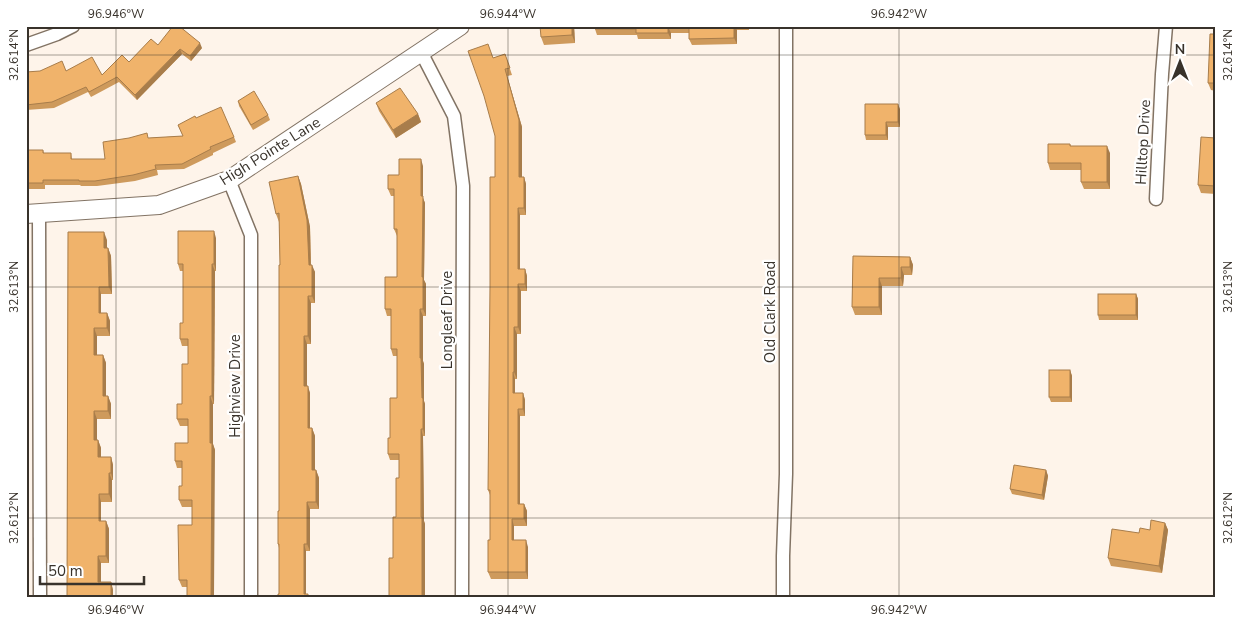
<svg xmlns="http://www.w3.org/2000/svg" width="1242" height="623" font-family="'Nunito Sans',sans-serif">
<rect width="100%" height="100%" fill="#fef4ea"/>
<g fill="none" stroke-linecap="round" stroke-linejoin="round">
<g stroke="#827364" stroke-width="15">
<g id="street">
<polyline points="26,45 57,34 73,26"/>
<polyline points="421,52 454,116 463,186 462,597"/>
<polyline points="229,180 251,235 251,597"/>
<polyline points="1156,199 1162,74 1166,26"/>
<polyline points="39,213 40,597"/>
<polyline points="783,597 783,556 786,474 786,26"/>
</g>
</g>
<g stroke="#827364" stroke-width="20">
<polyline id="secondary" points="26,214 159,205 229,180 460,26"/>
</g>
<use href="#street" stroke="#fff" stroke-width="12"/>
<use href="#secondary" stroke="#fff" stroke-width="18"/>
</g>
<g fill="#ce9a5c">
<polygon points="574,26 575,43 544,45 541,37"/>
<polygon points="595,26 749,26 749,30 737,30 737,44 692,45 689,39 689,33 671,33 671,39 638,39 637,35 597,35 595,29"/>
<polygon points="1216,34 1216,91 1211,90 1208,83"/>
<polygon points="158,45 202,48 191,61 182,54 137,100 119,82 91,97 88,92 54,108 26,110 26,72 66,71 102,75 129,62"/>
<polygon points="505,54 512,75 507,76 522,127 522,177 524,177 526,184 526,215 520,215 520,269 525,269 527,276 527,291 521,291 521,334 517,334 517,379 515,379 515,393 523,393 525,400 525,416 520,416 520,504 524,504 527,511 527,526 514,526 514,540 528,547 528,579 491,579 488,572 490,540 490,495 488,490 495,177 495,136 493,58"/>
<polygon points="238,101 268,115 270,120 253,130 239,106"/>
<polygon points="376,103 418,114 421,122 396,138 379,111"/>
<polygon points="900,109 900,127 888,127 888,140 866,140 865,135"/>
<polygon points="196,118 234,137 236,142 213,153 213,155 184,169 157,170 158,175 135,181 97,186 81,186 80,185 45,185 45,189 26,189 26,150 43,150 44,153 71,153 72,159 105,159 149,138 183,136 178,125"/>
<polygon points="1216,138 1216,194 1201,193 1198,185"/>
<polygon points="1070,144 1071,146 1110,153 1110,189 1084,189 1081,182 1081,170 1050,170 1048,163"/>
<polygon points="423,166 423,198 425,203 424,280 426,284 426,316 423,316 423,361 424,364 424,401 425,404 425,436 423,436 424,521 425,524 425,597 393,558 399,478 399,460 390,460 388,454 397,398 397,356 393,356 391,349 391,316 387,316 385,309 397,277 397,236 394,229 394,196 391,196 388,189 399,175"/>
<polygon points="298,176 301,184 310,227 311,265 315,272 315,303 311,303 311,344 307,344 307,386 310,393 310,428 312,428 315,436 315,470 316,470 319,478 319,509 310,509 310,551 306,551 279,594 279,548 278,544 279,511 280,265 279,222 276,214"/>
<polygon points="68,232 107,240 107,248 108,248 111,256 112,294 101,294 101,313 107,313 110,321 110,336 97,336 97,355 103,355 106,363 106,396 108,396 111,404 111,419 97,419 97,440 98,440 101,448 101,457 111,457 113,465 113,480 112,480 112,502 101,502 101,521 106,521 109,529 109,563 101,563 101,582 111,582 113,590 113,597 67,597"/>
<polygon points="216,238 216,271 215,271 214,404 213,404 213,444 215,450 187,587 182,587 179,580 192,525 192,507 182,507 179,500 182,486 182,468 177,468 175,461 188,443 188,426 180,426 177,419 182,404 188,364 188,346 182,346 180,339 183,323 183,271 180,271 178,264"/>
<polygon points="853,256 910,257 913,265 912,275 904,275 903,286 882,286 882,315 855,315 852,307"/>
<polygon points="1136,294 1138,299 1138,320 1099,320 1098,315"/>
<polygon points="1070,370 1072,376 1072,402 1051,402 1049,397"/>
<polygon points="1046,470 1048,476 1044,500 1012,494 1010,489"/>
<polygon points="1165,523 1168,530 1162,573 1111,566 1108,558 1139,533 1150,530"/>
</g>
<g fill="#a87d4b">
<polygon points="572,26 574,26 575,43 572,35"/>
<polygon points="734,26 735,26 737,30 737,44 734,38"/>
<polygon points="668,27 671,33 671,39 668,33"/>
<polygon points="200,43 202,48 191,61 190,56"/>
<polygon points="180,49 182,54 137,100 135,95"/>
<polygon points="505,69 522,127 522,184 519,177"/>
<polygon points="898,104 900,109 900,127 898,122"/>
<polygon points="418,114 421,122 396,138 393,130"/>
<polygon points="886,122 888,127 888,140 886,135"/>
<polygon points="1107,146 1110,153 1110,189 1107,182"/>
<polygon points="421,159 423,166 423,198 425,203 424,280 426,284 426,316 423,309 422,277"/>
<polygon points="298,176 301,184 310,227 311,272 309,265"/>
<polygon points="524,177 526,184 526,215 524,208"/>
<polygon points="518,208 520,215 520,276 518,269"/>
<polygon points="214,231 216,238 216,271 214,264"/>
<polygon points="104,232 107,240 107,256 104,248"/>
<polygon points="108,248 111,256 112,294 109,287"/>
<polygon points="910,257 913,265 912,275 910,267"/>
<polygon points="212,264 215,271 214,404 212,396"/>
<polygon points="312,265 315,272 315,303 312,296"/>
<polygon points="901,267 904,275 903,286 901,278"/>
<polygon points="525,269 527,276 527,291 525,284"/>
<polygon points="879,278 882,286 882,315 879,307"/>
<polygon points="518,284 521,291 521,334 518,327"/>
<polygon points="99,287 101,294 101,321 99,313"/>
<polygon points="1136,294 1138,299 1138,320 1136,315"/>
<polygon points="308,296 311,303 311,344 308,336"/>
<polygon points="420,309 423,316 423,361 424,364 424,401 425,404 425,436 423,429 420,358"/>
<polygon points="107,313 110,321 110,336 107,328"/>
<polygon points="514,327 517,334 517,379 514,372"/>
<polygon points="94,328 97,336 97,363 94,355"/>
<polygon points="304,336 307,344 307,393 304,386"/>
<polygon points="103,355 106,363 106,404 103,396"/>
<polygon points="1070,370 1072,376 1072,402 1070,397"/>
<polygon points="513,372 515,379 515,400 513,393"/>
<polygon points="308,386 310,393 310,436 308,428"/>
<polygon points="523,393 525,400 525,416 523,409"/>
<polygon points="108,396 111,404 111,419 108,411"/>
<polygon points="210,396 213,404 213,444 215,450 214,597 211,597"/>
<polygon points="518,409 520,416 520,511 518,504"/>
<polygon points="94,411 97,419 97,448 94,440"/>
<polygon points="312,428 315,436 315,478 312,470"/>
<polygon points="421,429 423,436 424,521 425,524 425,597 422,597"/>
<polygon points="98,440 101,448 101,465 98,457"/>
<polygon points="111,457 113,465 113,480 111,473"/>
<polygon points="316,470 319,478 319,509 316,502"/>
<polygon points="1046,470 1048,476 1044,500 1042,495"/>
<polygon points="109,473 112,480 112,502 109,494"/>
<polygon points="99,494 101,502 101,529 99,521"/>
<polygon points="307,502 310,509 310,551 307,544"/>
<polygon points="524,504 527,511 527,526 524,519"/>
<polygon points="512,519 514,526 514,547 512,540"/>
<polygon points="106,521 109,529 109,563 106,556"/>
<polygon points="1165,523 1168,530 1162,573 1159,566"/>
<polygon points="526,540 528,547 528,579 526,572"/>
<polygon points="304,544 306,551 306,597 304,594"/>
<polygon points="98,556 101,563 101,590 98,582"/>
<polygon points="111,582 113,590 113,597 111,596"/>
</g>
<g fill="#f0b36b" stroke="#a87d4b">
<polygon points="173,26 179,26 200,43 190,56 180,49 135,95 117,77 89,92 86,87 52,102 26,105 26,72 40,71 62,61 66,71 92,57 102,75 122,55 129,62 151,39 158,45"/>
<polygon points="540,26 572,26 572,35 541,37"/>
<polygon points="595,26 734,26 734,38 689,39 689,27 668,27 668,33 636,33 636,29 595,29"/>
<polygon points="1210,34 1216,34 1216,83 1208,83"/>
<polygon points="488,44 493,58 505,54 510,68 505,69 519,120 519,177 524,177 524,208 518,208 518,269 525,269 525,284 518,284 518,327 514,327 514,372 513,372 513,393 523,393 523,409 518,409 518,504 524,504 524,519 512,519 512,540 526,540 526,572 488,572 488,540 490,540 490,490 488,490 490,285 490,177 495,177 495,136 484,96 468,51"/>
<polygon points="400,88 418,114 393,130 376,103"/>
<polygon points="254,91 268,115 251,125 238,101"/>
<polygon points="865,104 898,104 898,122 886,122 886,135 865,135"/>
<polygon points="221,107 234,137 210,147 211,149 182,164 155,165 156,169 133,175 95,181 79,181 79,180 43,180 43,183 26,183 26,150 43,150 43,153 71,153 71,159 105,159 103,142 129,138 147,133 148,138 183,136 178,125 195,116 196,118"/>
<polygon points="1201,137 1216,138 1216,186 1198,185"/>
<polygon points="1048,144 1070,144 1070,146 1107,146 1107,182 1081,182 1081,163 1048,163"/>
<polygon points="399,159 421,159 421,196 423,196 422,277 423,277 423,309 420,309 420,358 421,358 422,398 423,398 423,429 421,429 421,517 422,517 422,597 389,597 389,558 393,558 393,517 396,517 396,478 399,478 399,454 388,454 388,438 390,438 390,398 397,398 397,349 391,349 391,309 385,309 385,277 397,277 397,229 394,229 394,189 388,189 388,175 399,175"/>
<polygon points="298,176 307,220 309,265 312,265 312,296 308,296 308,336 304,336 304,386 308,386 308,428 312,428 312,470 316,470 316,502 307,502 307,544 304,544 304,594 308,594 308,597 278,597 278,594 279,594 279,544 278,544 278,511 279,511 279,265 280,265 279,213 276,214 269,182"/>
<polygon points="178,231 214,231 214,264 212,264 212,396 210,396 210,443 212,443 211,597 187,597 187,580 179,580 178,525 192,525 192,500 179,500 179,486 182,486 182,461 175,461 175,443 188,443 188,419 177,419 177,404 182,404 182,364 188,364 188,339 180,339 180,323 183,323 183,264 178,264"/>
<polygon points="68,232 104,232 104,248 108,248 109,287 99,287 99,313 107,313 107,328 94,328 94,355 103,355 103,396 108,396 108,411 94,411 94,440 98,440 98,457 111,457 111,473 109,473 109,494 99,494 99,521 106,521 106,556 98,556 98,582 111,582 111,596 67,597"/>
<polygon points="853,256 910,257 910,267 901,267 901,278 879,278 879,307 852,307"/>
<rect x="1098" y="294" width="38" height="21"/>
<rect x="1049" y="370" width="21" height="27"/>
<polygon points="1014,465 1046,470 1042,495 1010,489"/>
<polygon points="1151,520 1165,523 1159,566 1108,558 1112,529 1139,533 1140,528 1150,530"/>
</g>
<path fill="none" stroke="#38322b" stroke-width="1" stroke-opacity="0.45" d="M116,26V597M508,26V597M899,26V597M26,55H1216M26,287H1216M26,518H1216"/>
<g text-anchor="middle" stroke-width="4.5" stroke-linejoin="round" paint-order="stroke">
<g font-size="15" fill="#38322b" stroke="#fff">
<text transform="translate(1143 142) rotate(-87)" y="5">Hilltop Drive</text>
<text transform="translate(270 151) rotate(-32)" y="5">High Pointe Lane</text>
<text transform="translate(770 312) rotate(-90)" y="5">Old Clark Road</text>
<text transform="translate(447 320) rotate(-90)" y="5">Longleaf Drive</text>
<text transform="translate(235 386) rotate(-90)" y="5">Highview Drive</text>
</g>
</g>
<rect width="1242" height="623" fill="none" stroke="#ffffff" stroke-width="55"/>
<g transform="translate(1180 62)" stroke="#ffffff" stroke-width="4" paint-order="stroke">
<path d="M0-4L9 19L0 12L-9 19Z" fill="#38322b"/>
<text y="-8" font-size="14" font-weight="bold" text-anchor="middle" fill="#38322b">N</text>
</g>
<path d="M40 576v8h104v-8" fill="none" stroke="#38322b" stroke-width="2.5"/>
<text x="48" y="576" font-size="15" fill="#38322b" stroke="#ffffff" stroke-width="4" paint-order="stroke">50 m</text>
<rect x="28" y="28" width="1186" height="568" fill="none" stroke="#38322b" stroke-width="2"/>
<g font-size="12" text-anchor="middle" fill="#38322b">
<text x="116" y="18">96.946°W</text>
<text x="508" y="18">96.944°W</text>
<text x="899" y="18">96.942°W</text>
<text transform="translate(14 55) rotate(-90)" y="4">32.614°N</text>
<text transform="translate(1228 55) rotate(-90)" y="4">32.614°N</text>
<text transform="translate(14 287) rotate(-90)" y="4">32.613°N</text>
<text transform="translate(1228 287) rotate(-90)" y="4">32.613°N</text>
<text transform="translate(14 518) rotate(-90)" y="4">32.612°N</text>
<text transform="translate(1228 518) rotate(-90)" y="4">32.612°N</text>
<text x="116" y="614">96.946°W</text>
<text x="508" y="614">96.944°W</text>
<text x="899" y="614">96.942°W</text>
</g>
</svg>
